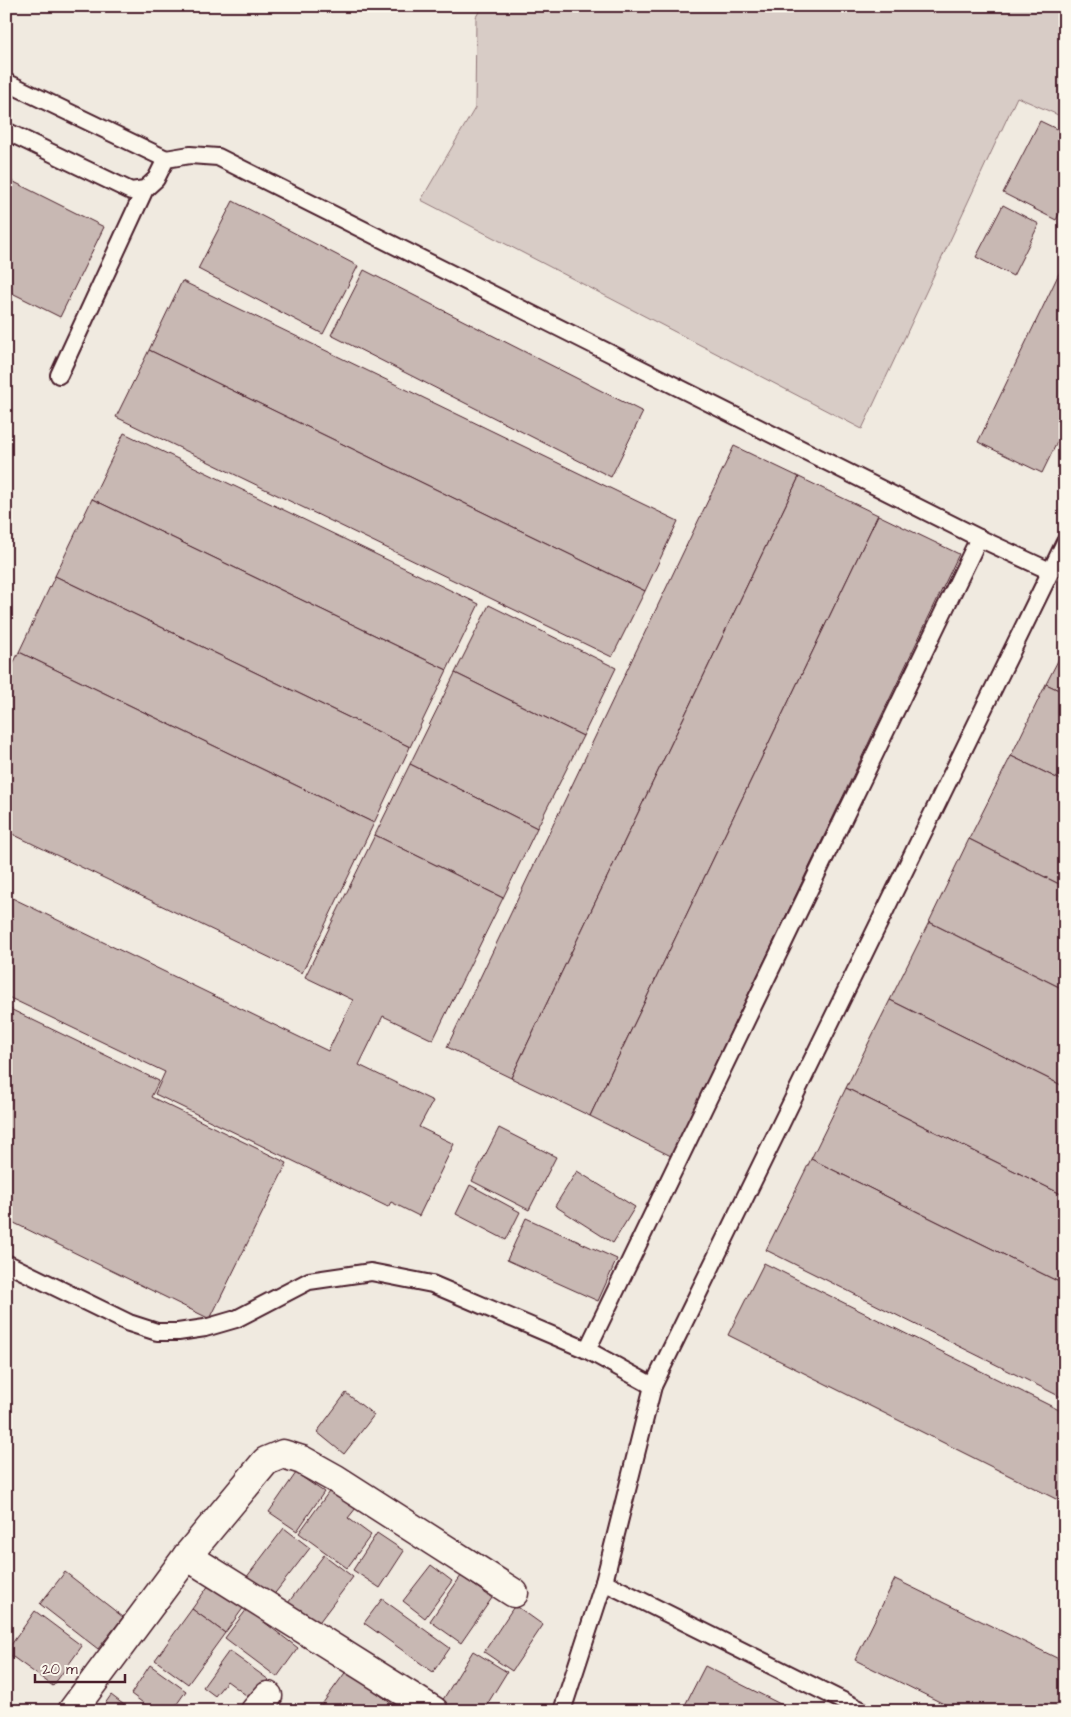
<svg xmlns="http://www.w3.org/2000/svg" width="1071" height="1717" font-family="'Architects Daughter',sans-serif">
<rect width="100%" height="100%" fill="#f0eae0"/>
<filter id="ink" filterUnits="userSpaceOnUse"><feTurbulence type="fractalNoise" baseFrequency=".02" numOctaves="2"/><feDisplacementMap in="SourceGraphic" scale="10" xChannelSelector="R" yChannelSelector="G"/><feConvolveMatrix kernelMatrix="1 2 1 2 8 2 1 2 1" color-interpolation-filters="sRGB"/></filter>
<g filter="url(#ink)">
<polygon fill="#d8ccc6" stroke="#917678" points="482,6 1065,6 1065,118 1017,97 862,429 421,200 475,108 476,17"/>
<g fill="#c8b8b3" stroke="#4a1f2b">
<polygon points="1040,121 1065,133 1065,203 1056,220 1003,193"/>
<polygon points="6,178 104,227 60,317 6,290"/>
<polygon points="233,201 358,266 323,334 198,269"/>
<polygon points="1003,205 1039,224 1013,276 976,257"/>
<polygon points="1065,261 1065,426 1042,473 978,442"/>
<polygon points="364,270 643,412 611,477 331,335"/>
<polygon points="182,281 678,521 645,591 149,350"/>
<polygon points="149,350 645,591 612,657 116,417"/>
<polygon points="124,433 479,604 447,670 92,499"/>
<polygon points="734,446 799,477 511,1078 447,1047"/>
<polygon points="799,477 878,515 590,1116 511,1078"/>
<polygon points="92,499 447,670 410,747 55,576"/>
<polygon points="878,515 959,554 671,1156 590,1116"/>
<polygon points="55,576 410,747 374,823 19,652"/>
<polygon points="489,605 616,668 583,736 455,673"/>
<polygon points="1065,647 1065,693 1046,684"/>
<polygon points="19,652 374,823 302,973 6,831 6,678"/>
<polygon points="455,673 583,736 537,828 410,764"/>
<polygon points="1046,684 1065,693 1065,782 1011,756"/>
<polygon points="1011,756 1065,782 1065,887 969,839"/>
<polygon points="410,764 537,828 503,898 375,835"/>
<polygon points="375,835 503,898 433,1040 383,1016 359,1065 433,1101 419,1127 454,1144 419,1216 391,1202 388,1207 155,1094 165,1072 6,996 6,895 328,1051 353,1000 305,977"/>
<polygon points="969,839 1065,887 1065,990 929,922"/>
<polygon points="929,922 1065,990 1065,1087 890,1000"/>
<polygon points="890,1000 1065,1087 1065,1196 846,1088"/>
<polygon points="6,1007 159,1081 151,1097 287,1163 210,1319 6,1219"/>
<polygon points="846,1088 1065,1196 1065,1285 811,1159"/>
<polygon points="499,1128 556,1157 529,1210 472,1181"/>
<polygon points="811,1159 1065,1285 1065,1399 766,1250"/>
<polygon points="577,1171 635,1207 613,1243 555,1206"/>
<polygon points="470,1185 520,1212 506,1240 456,1214"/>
<polygon points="526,1218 617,1259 598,1301 507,1260"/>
<polygon points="764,1263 1065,1413 1065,1486 1058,1500 728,1335"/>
<polygon points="346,1393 374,1415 344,1454 317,1432"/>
<polygon points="296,1473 324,1492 297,1531 269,1512"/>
<polygon points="331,1489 356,1508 348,1518 371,1535 347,1568 299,1533"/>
<polygon points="284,1528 310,1548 272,1597 246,1578"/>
<polygon points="377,1533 404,1551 380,1588 353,1570"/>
<polygon points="324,1555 353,1577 317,1625 288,1603"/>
<polygon points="431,1565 452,1581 425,1618 403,1601"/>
<polygon points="65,1572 123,1617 98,1649 40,1604"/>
<polygon points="216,1575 249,1600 225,1633 192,1609"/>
<polygon points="461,1576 492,1598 461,1643 430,1621"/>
<polygon points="895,1579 1065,1662 1065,1711 958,1711 855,1660"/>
<polygon points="382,1599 450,1648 433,1672 364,1623"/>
<polygon points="515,1605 543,1625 512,1671 484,1652"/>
<polygon points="192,1609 225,1633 188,1684 155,1660"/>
<polygon points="247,1609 298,1648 277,1677 225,1638"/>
<polygon points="35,1611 82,1646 53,1686 6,1652"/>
<polygon points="229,1651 269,1680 254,1701 227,1681 215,1696 203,1687"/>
<polygon points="473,1651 507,1672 483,1711 447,1711 439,1706"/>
<polygon points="150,1665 186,1691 172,1711 154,1711 131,1694"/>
<polygon points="705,1666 794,1711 682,1711"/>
<polygon points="347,1670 401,1711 325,1711 320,1707"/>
<polygon points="111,1695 132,1711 100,1711"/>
</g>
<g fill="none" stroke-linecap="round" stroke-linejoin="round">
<g stroke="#4a1f2b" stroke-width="20">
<g id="service">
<polyline points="6,82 166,159"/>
<polyline points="6,131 131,191 145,189 156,179 166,159 190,155 218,157 979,538 587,1350"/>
<polyline points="59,375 145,189"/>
<polyline points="979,538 1050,571"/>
<polyline points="6,1263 129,1323 157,1332 178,1332 205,1328 236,1319 309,1281 371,1272 432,1284 587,1350 653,1386"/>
<polyline points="604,1582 863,1711"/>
<polyline points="562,1711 604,1582 653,1386 1065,542"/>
</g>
</g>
<g stroke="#4a1f2b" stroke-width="31">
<g id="minor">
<polyline points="187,1556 434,1711"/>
<polyline points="72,1711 187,1556 266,1461 283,1454 302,1460 336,1479 514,1593"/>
<polyline points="255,1711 268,1696"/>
</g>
</g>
<use href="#service" stroke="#fbf7ec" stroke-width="16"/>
<use href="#minor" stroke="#fbf7ec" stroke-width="28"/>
</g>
</g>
<rect width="1071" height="1717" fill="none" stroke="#fbf7ec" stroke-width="25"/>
<rect x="12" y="12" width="1046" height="1692" fill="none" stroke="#4a1f2b" stroke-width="2" filter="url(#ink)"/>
<path d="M35 1674v8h90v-8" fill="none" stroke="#4a1f2b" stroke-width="2.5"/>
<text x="42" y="1674" font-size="15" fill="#4a1f2b" stroke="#fbf7ec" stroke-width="4" paint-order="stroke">20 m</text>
</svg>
